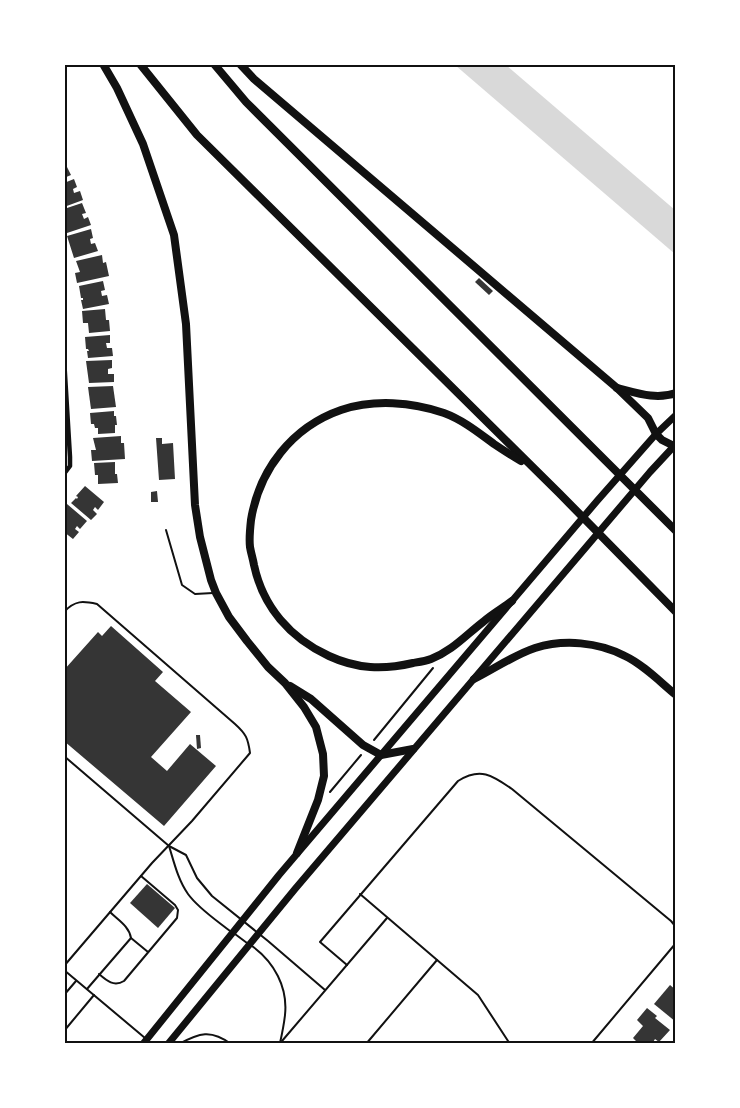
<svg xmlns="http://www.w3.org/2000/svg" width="740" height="1108" font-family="Inter,sans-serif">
<rect width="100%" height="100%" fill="#fff"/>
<polygon fill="#d9d9d9" points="455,65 506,65 675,210 675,254"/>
<g fill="#353535">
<polygon points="66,165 71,175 64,178 64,166"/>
<polygon points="74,179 77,187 73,189 74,193 80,191 83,200 64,207 64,183"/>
<polygon points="82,203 86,213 82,214 84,219 88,217 91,225 67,233 64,225 64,209"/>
<polygon points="91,229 93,238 90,239 91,244 95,243 98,251 74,258 67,236"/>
<polygon points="102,255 103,263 106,262 109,276 77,283 75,273 80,272 76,261"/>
<polygon points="479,278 493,291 489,295 475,282"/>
<polygon points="103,281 105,290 101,291 102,296 107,295 109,304 83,309 81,300 83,300 83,298 81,298 79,286"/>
<polygon points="105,309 106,320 109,320 110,331 89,333 88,323 83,323 82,311"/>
<polygon points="110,335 110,343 106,343 107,348 112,348 113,356 88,358 87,351 89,351 88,349 86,349 85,337"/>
<polygon points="112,360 112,368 108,369 108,374 114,374 114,382 89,383 86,361"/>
<polygon points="113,386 116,407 91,409 88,387"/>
<polygon points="114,411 114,416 116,416 117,425 115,425 115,433 98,434 98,428 95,428 94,424 91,424 90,413"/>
<polygon points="121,436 121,443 124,443 125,459 92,461 91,450 96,450 93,438"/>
<polygon points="156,438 162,438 162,444 173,443 175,479 159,480"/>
<polygon points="115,462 115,474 117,474 118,483 98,484 98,475 95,475 94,463"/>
<polygon points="85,486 104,502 98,510 95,507 93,510 97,514 91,520 71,503 76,498 77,499 78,497 76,496"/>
<polygon points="157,491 158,502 151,502 151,492"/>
<polygon points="67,504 87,521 80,529 77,526 75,529 79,532 73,539 64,532 64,507"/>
<polygon points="111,626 163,672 155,681 191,712 151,757 167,771 190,744 216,766 164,826 64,741 64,670 98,632 102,636"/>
<polygon points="196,735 200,735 201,748 197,749"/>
<polygon points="147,884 175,908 158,928 130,903"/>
<polygon points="670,985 676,990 676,1022 654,1004"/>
<polygon points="647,1008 657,1016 655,1018 670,1030 659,1042 655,1039 652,1044 639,1044 633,1038 643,1026 637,1020"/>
</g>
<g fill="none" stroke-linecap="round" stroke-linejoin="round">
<g stroke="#111" stroke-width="2">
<polyline points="374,740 433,668"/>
<polyline points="330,792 361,755"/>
</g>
<g stroke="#111" stroke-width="2">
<polyline points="166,530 182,585 195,594 213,593"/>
<path d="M64,612C75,600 83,601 97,604L235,724C246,734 248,738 250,753L192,821L152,863L64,966"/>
<polyline points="64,756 169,846 186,855 197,878 212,896 268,941 325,990"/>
<path d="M169,846C174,862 178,880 188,894C198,908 216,920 230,931"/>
<polyline points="360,894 478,995 510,1044"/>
<polyline points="235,934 247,943"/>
<polyline points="131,938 148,952"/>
<path d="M252,946C274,962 288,987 285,1015C284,1024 282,1034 280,1043"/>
<path d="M347,965L320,942L458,781C480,767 492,775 512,789L671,921L676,927"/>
<polyline points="64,970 145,1038"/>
<path d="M99,974C107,981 114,987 124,981L177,918L178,910L175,905L141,876"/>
<path d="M87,989L131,938C129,926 118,920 110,912"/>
<polyline points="64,995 76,981"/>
<polyline points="64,1031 94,995"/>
<polyline points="282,1041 387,918"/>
<path d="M179,1044C199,1033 211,1029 231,1044"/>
<polyline points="366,1044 437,960"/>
<polyline points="591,1044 676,943"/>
</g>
<polyline stroke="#111" stroke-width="4.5" points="64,358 70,457 70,466 64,474"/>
<g stroke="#111" stroke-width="7">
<polyline points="143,1044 279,875 597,501 656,434 676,415"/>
<polyline points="168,1044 295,889 650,472 676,444"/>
</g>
<g stroke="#111" stroke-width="8">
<polyline points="103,64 117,88 143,144 174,235 186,324 195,505 200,537 211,580 216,593 229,617 247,641 268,667 285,683 304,707 316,727 323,754 324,776 318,800 297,853"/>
<polyline points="140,64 197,135 559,493 676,612"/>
<polyline points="214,64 246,102 676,531"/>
<polyline points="240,64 254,79 617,388 648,418 656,434 662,440 676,447"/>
<path d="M617,388C637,393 656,400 676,393"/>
<path d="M512,601C503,608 492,614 483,622C466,635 452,651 431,659C426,661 419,662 413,663C383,670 357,669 329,656C290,638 263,607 254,565C253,559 251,553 250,547C249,539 250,529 251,520C259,470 292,427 341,410C374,399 412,402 444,413C463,420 479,433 494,444C503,450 512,456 521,461"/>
<path d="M474,679C494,669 514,655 535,648C564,639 598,642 625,656C644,665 660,682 676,695"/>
<polyline points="290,686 311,699 363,745 381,755 413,749"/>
</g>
</g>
<rect width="740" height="1108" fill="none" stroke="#ffffff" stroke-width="132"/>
<rect x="66" y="66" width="608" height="976" fill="none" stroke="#111" stroke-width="2"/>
</svg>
